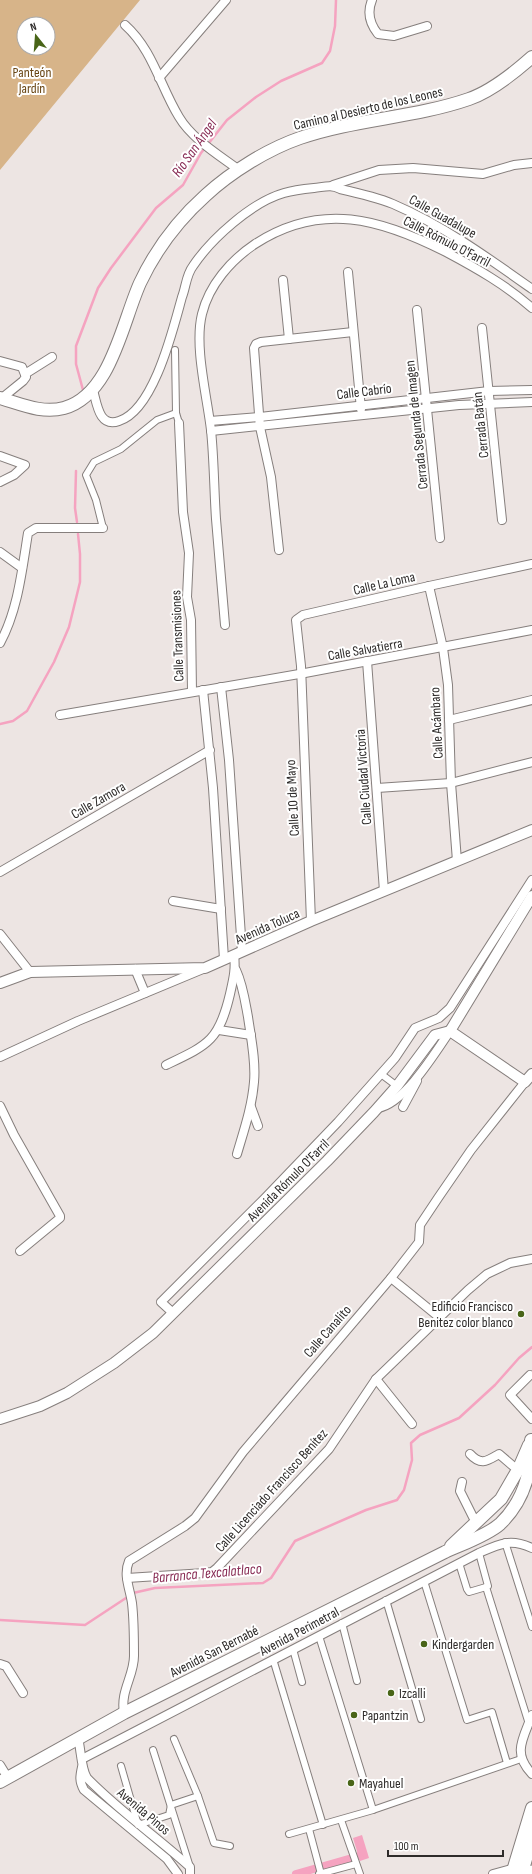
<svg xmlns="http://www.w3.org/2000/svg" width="532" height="1874" font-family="'Sofia Sans Condensed',sans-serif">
<rect width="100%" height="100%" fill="#ede5e3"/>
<path fill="#d7b489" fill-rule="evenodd" d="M0,0H140L0,170ZM24,24H48V48H24Z"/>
<polygon fill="#f5a3c0" points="362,1835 369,1858 360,1861 353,1838"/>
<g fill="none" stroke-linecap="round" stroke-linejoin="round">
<g stroke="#f5a3c0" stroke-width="2.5">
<polyline points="83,390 76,364 76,346 98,288 111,268 156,208 183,185 201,153 227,120 256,97 281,81 322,63 330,51 335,26 336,0"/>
<polyline points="76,471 75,508 77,522"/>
<polyline points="0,724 13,721 27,711 54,662 69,627 80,582 80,554 78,534"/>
<polyline points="133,1593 155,1588 263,1583 271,1578 295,1541 366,1510 397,1500 404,1490 412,1460 411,1443 420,1435 459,1418 495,1385 519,1358 532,1347"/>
<polyline points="0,1620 85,1625 129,1596"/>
</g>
<polyline stroke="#f5a3c0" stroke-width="8" points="296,1874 359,1856"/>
<g stroke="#867f7d" stroke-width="8">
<g id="pedestrian">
<polyline points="175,350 176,413 179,423"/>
<polyline points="103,528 96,500 86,475 94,462 121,449 157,420 176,413"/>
<polyline points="381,1074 397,1086"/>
<polyline points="505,1542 532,1627"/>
<polyline points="479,1553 488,1586 486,1587 529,1724"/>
<polyline points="459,1563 467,1589 469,1592 486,1587"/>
<polyline points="424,1581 467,1720 492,1712 507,1763"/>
<polyline points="386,1600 421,1719"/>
<polyline points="342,1623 357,1681"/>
<polyline points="319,1636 373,1810"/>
<polyline points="293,1649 302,1682"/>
<polyline points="273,1659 323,1825"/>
<polyline points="174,1739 198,1796"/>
<polyline points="153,1750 190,1867"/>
<polyline points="121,1766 138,1825 169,1815 171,1805 198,1796 214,1843 230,1846"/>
<polyline points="341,1820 360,1874"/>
<polyline points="309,1829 321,1874"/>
<polyline points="289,1834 373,1810 521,1759"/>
<polyline points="319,1874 356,1864"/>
</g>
</g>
<g stroke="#867f7d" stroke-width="10">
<g id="minor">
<path d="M372,0C367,12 370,24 378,34L394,36L427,26"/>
<path d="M125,25C153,50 160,86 179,117C192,139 219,155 239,170"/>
<polyline points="159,78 226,0"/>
<polyline points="333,185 379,170 413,168 483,174 514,165 532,163"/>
<polyline points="348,272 361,409"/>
<polyline points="283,280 289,339"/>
<polyline points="417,310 440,538"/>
<polyline points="482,328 502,520"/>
<polyline points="0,361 22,367 26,377 23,381 2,398"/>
<polyline points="25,374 52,357"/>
<path d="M93,390C97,404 99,428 119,421C154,410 173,329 182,297C186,287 186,275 193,266C211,239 252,202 284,193C294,190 304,189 314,188C324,187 331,184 340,189C358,193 376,197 393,204C444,226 487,257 532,289"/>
<polyline points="210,421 260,417 489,391 532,390"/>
<polyline points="179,423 183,512 189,553 187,597 191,620 192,692"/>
<polyline points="211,431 459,405 532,402"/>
<polyline points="0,456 25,465 14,475 0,482"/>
<polyline points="279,550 271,477 260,427 254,348 256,344 261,342 353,332"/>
<polyline points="0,552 22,568"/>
<polyline points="429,586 443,648 448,685 451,783 457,861"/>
<path d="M225,625C222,590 219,554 216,519C214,489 214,459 211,430C207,396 194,346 202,314C209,285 231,260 255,244C321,201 381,219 446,252C476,268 506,285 532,308"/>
<path d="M0,643C18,610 22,570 28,533L36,528H103"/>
<polyline points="367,661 384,891"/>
<polyline points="221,687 229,760 242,951"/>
<polyline points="203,690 213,788 224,959"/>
<polyline points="60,715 305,673 532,630"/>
<polyline points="449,720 532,700"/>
<polyline points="377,788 451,783 532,762"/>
<polyline points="0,872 210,750"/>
<polyline points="173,901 221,909"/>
<polyline points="311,921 301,666 296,620 303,615 429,586 532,564"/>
<polyline points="0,934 30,972"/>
<polyline points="135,969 145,993"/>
<path d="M236,970C243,985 245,1001 248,1017C251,1038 256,1061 254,1082C252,1107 244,1130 237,1154"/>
<polyline points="219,1030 251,1035"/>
<polyline points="0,1057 78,1021 203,969"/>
<path d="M166,1065C208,1045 219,1041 230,994C233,980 236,970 234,955"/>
<polyline points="0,1106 14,1135 60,1216 60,1218 20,1251"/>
<polyline points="251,1107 258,1126"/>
<polyline points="403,1107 417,1081"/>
<path d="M378,1108C404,1104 435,1053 450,1031"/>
<polyline points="391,1278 440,1318"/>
<polyline points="173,1313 161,1302 264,1199 338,1122 395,1058 415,1028 439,1018 450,1008 532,880"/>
<polyline points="530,1375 510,1395 532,1419"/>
<polyline points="376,1379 412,1424"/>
<path d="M470,1454C481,1466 487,1461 499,1454L513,1466L519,1468"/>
<polyline points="462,1482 460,1491 473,1517 478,1521"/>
<polyline points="127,1578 205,1573 212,1572 217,1568 329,1449 376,1379 468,1290 487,1274 510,1263 532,1259"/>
<polyline points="0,1664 6,1666 23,1693"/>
<path d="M124,1713C120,1691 134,1676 134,1656C134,1639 134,1620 132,1603C130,1589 123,1575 129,1561L185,1526L195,1518L243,1452L391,1278L419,1242L420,1225L438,1198L471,1150L525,1082"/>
<path d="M532,1715C523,1739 512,1753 532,1774"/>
<path d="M78,1738C81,1749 81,1769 87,1778C119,1811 156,1836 190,1867V1874"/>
<path d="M82,1759L479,1553C499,1544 510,1538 532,1548"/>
<polyline points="0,1765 8,1778"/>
<path d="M82,1767C80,1776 79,1781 84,1790L167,1859L178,1874"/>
<polyline points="493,1874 515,1868"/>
</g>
</g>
<g stroke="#867f7d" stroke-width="12">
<g id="tertiary">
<polyline points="0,983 30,972 205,968 311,921 532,830"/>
<polyline points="450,1031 532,896"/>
<polyline points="450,1031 525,1082 532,1074"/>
<polyline points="0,1419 40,1406 67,1393 114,1363 153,1333 327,1161 374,1112 397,1086 435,1035 450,1031"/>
</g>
</g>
<g stroke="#867f7d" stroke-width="14">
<g id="secondary">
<path d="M0,398C21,404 42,414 64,408C111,395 122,323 140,283C156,249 178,220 206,195C231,172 268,149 300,138C355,119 414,118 469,99C492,91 514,73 532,57"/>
<polyline points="451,1546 501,1499 519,1468 529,1445"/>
<path d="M0,1782L124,1713L445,1552C460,1545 488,1535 500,1524C524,1501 532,1472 531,1440"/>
<polyline points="512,1874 532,1808"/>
</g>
</g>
<g stroke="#867f7d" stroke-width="17">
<g id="motorway">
<polyline points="520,1874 532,1833"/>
<polyline points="532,1874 532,1873"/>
</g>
</g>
<use href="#pedestrian" stroke="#fff" stroke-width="6"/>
<use href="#minor" stroke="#fff" stroke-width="8"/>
<use href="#tertiary" stroke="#fff" stroke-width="10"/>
<use href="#secondary" stroke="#fff" stroke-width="12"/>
<use href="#motorway" stroke="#fff" stroke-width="15"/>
</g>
<g fill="#496518" stroke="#fff" stroke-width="1.5">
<circle cx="521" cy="1314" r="4"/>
<circle cx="424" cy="1644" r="4"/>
<circle cx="391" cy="1693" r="4"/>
<circle cx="354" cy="1715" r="4"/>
<circle cx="351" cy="1783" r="4"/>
</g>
<g text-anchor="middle" stroke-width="4" stroke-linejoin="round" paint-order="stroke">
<g font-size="14" fill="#684513" stroke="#fff">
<text x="32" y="77">Panteón<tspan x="32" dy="16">Jardín</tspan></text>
</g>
<g font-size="14" fill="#2e2b2a" stroke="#fff">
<text transform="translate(368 108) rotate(-13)" y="5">Camino al Desierto de los Leones</text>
<text transform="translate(443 216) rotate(29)" y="5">Calle Guadalupe</text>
<text transform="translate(447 241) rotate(27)" y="5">Calle Rómulo O'Farril</text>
<text transform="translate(364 391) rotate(-7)" y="5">Calle Cabrío</text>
<text transform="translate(416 425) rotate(-96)" y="5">Cerrada Segunda de Imagen</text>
<text transform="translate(480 425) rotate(-96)" y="5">Cerrada Batán</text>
<text transform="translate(384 583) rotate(-13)" y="5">Calle La Loma</text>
<text transform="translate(177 636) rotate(-92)" y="5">Calle Transmisiones</text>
<text transform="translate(365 649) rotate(-10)" y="5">Calle Salvatierra</text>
<text transform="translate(436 723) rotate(-93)" y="5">Calle Acámbaro</text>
<text transform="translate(363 777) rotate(-94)" y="5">Calle Ciudad Victoria</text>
<text transform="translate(292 798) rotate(-93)" y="5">Calle 10 de Mayo</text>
<text transform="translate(98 800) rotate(-30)" y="5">Calle Zamora</text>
<text transform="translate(267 926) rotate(-24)" y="5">Avenida Toluca</text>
<text transform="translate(288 1180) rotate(-45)" y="5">Avenida Rómulo O'Farril</text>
<text transform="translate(327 1331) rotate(-49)" y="5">Calle Canalito</text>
<text transform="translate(271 1490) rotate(-48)" y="5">Calle Licenciado Francisco Benítez</text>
<text transform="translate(299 1631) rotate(-28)" y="5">Avenida Perimetral</text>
<text transform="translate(214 1651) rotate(-27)" y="5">Avenida San Bernabé</text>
<text transform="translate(144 1811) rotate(40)" y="5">Avenida Pinos</text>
</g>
<g font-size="14" fill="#2e2b2a" stroke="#fff" text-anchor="start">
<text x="513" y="1311" text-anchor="end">Edificio Francisco<tspan x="513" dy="16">Benitez color blanco</tspan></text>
<text x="432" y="1649">Kindergarden</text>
<text x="399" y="1698">Izcalli</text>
<text x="362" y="1720">Papantzin</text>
<text x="359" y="1788">Mayahuel</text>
</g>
<g font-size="15" font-style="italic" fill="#872a53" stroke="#fff">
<text transform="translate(194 148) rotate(-55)" y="5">Río San Ángel</text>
<text transform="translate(207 1573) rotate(-5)" y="5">Barranca Texcalatlaco</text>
</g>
</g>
<g transform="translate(36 36) rotate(343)"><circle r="19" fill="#ffffff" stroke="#abaaaa"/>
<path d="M0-3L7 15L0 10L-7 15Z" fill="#496518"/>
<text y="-6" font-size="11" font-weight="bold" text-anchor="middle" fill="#2e2b2a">N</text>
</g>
<path d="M388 1850v6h115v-6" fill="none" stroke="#2e2b2a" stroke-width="2"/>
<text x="394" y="1850" font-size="12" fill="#2e2b2a" stroke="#ffffff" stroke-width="3" paint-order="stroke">100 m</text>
</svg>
